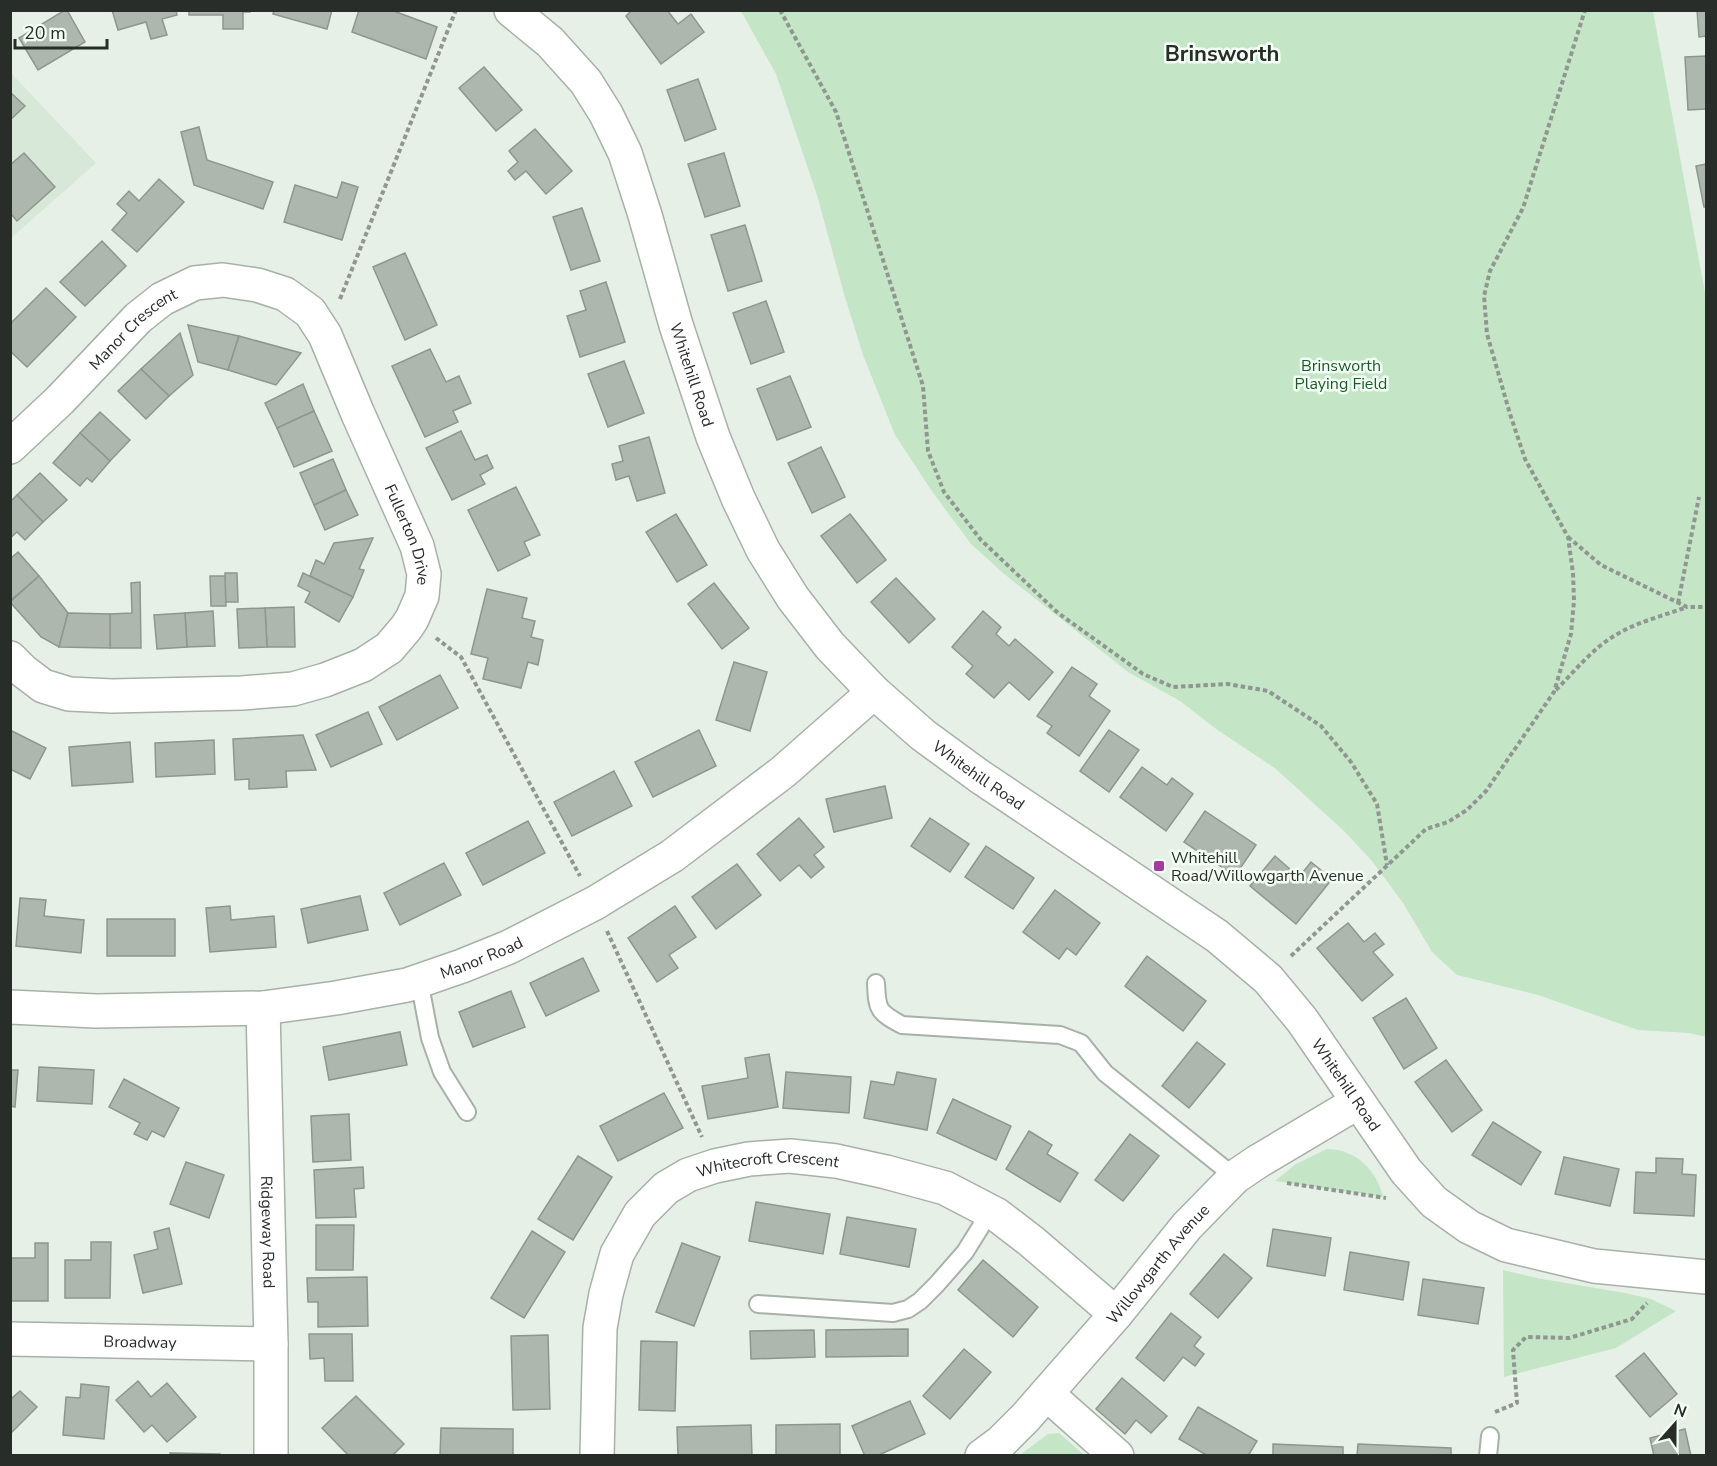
<svg xmlns="http://www.w3.org/2000/svg" width="1717" height="1466" font-family="'Nunito Sans',sans-serif">
<rect width="100%" height="100%" fill="#e6f0e7"/>
<polygon fill="#d7e7d8" points="10,72 96,163 11,238 10,238"/>
<g fill="#c4e6c7">
<polygon points="741,11 1653,11 1706,298 1706,1037 1689,1033 1638,1030 1538,995 1457,975 1432,952 1403,903 1372,861 1344,831 1276,769 1216,729 1180,701 1128,672 1003,573 971,544 931,490 895,435 863,355 844,294 817,195 776,74"/>
<path d="M1327,1149C1355,1149 1377,1170 1383,1197L1275,1181L1296,1164Z"/>
<polygon points="1503,1270 1537,1278 1625,1293 1651,1299 1676,1311 1616,1348 1504,1377"/>
<polygon points="1059,1433 1084,1455 1020,1455 1048,1434"/>
</g>
<g fill="#adb7ae" stroke="#8e978f" stroke-width="1.5">
<polygon points="65,10 67,10 85,42 38,70 19,38"/>
<polygon points="112,10 176,10 177,15 162,19 167,35 151,39 146,22 118,30"/>
<polygon points="189,10 250,10 250,12 243,12 243,29 223,29 223,15 189,15"/>
<polygon points="274,10 332,10 327,29 273,14"/>
<polygon points="359,10 391,10 437,27 426,59 352,32"/>
<polygon points="632,10 667,10 678,24 691,14 704,32 661,64 626,16"/>
<polygon points="1697,10 1706,10 1706,36 1699,37"/>
<polygon points="1706,56 1706,109 1688,110 1685,57"/>
<polygon points="484,67 522,110 496,131 459,88"/>
<polygon points="698,79 716,129 685,141 667,90"/>
<polygon points="10,92 25,106 10,120"/>
<polygon points="199,127 207,160 273,182 263,209 194,185 181,132"/>
<polygon points="535,129 572,171 546,194 526,171 515,180 508,171 518,162 509,151"/>
<polygon points="24,153 55,187 17,221 10,213 10,165"/>
<polygon points="724,153 740,206 705,217 688,164"/>
<polygon points="1706,164 1706,207 1704,207 1696,166"/>
<polygon points="159,179 184,202 137,252 112,230 127,213 117,204 129,191 139,201"/>
<polygon points="342,182 358,187 342,240 284,222 295,185 337,198"/>
<polygon points="582,208 600,261 571,270 553,217"/>
<polygon points="745,225 762,281 728,291 711,235"/>
<polygon points="102,241 126,266 85,306 60,282"/>
<polygon points="405,253 437,325 405,340 373,267"/>
<polygon points="606,282 625,342 580,357 567,316 586,310 580,291"/>
<polygon points="46,288 76,317 27,367 10,351 10,324"/>
<polygon points="766,301 784,352 751,364 733,313"/>
<polygon points="188,325 239,336 228,370 198,362"/>
<polygon points="180,333 193,375 169,396 141,369"/>
<polygon points="239,336 301,353 276,385 228,370"/>
<polygon points="430,349 446,382 459,376 471,403 453,411 458,422 425,437 392,366"/>
<polygon points="624,361 644,413 608,427 588,374"/>
<polygon points="141,369 169,396 146,419 118,391"/>
<polygon points="790,376 811,427 777,440 757,389"/>
<polygon points="303,384 314,411 277,428 265,403"/>
<polygon points="314,411 332,451 294,467 277,428"/>
<polygon points="100,412 130,440 110,461 80,433"/>
<polygon points="461,431 475,460 487,455 493,468 480,475 485,484 452,500 426,448"/>
<polygon points="80,433 110,461 92,482 87,478 80,486 53,463"/>
<polygon points="649,437 665,493 637,501 629,476 616,480 612,464 623,461 619,446"/>
<polygon points="821,447 845,497 812,513 788,463"/>
<polygon points="333,459 346,490 314,505 300,473"/>
<polygon points="40,473 67,500 43,522 17,495"/>
<polygon points="516,487 540,535 524,542 530,555 498,571 468,510"/>
<polygon points="346,490 358,515 325,530 314,505"/>
<polygon points="17,495 43,522 25,540 17,532 10,538 10,502"/>
<polygon points="676,514 707,565 677,582 646,532"/>
<polygon points="850,514 886,560 857,583 821,536"/>
<polygon points="373,538 359,569 364,570 353,597 310,576 316,560 324,564 334,543"/>
<polygon points="18,552 39,576 10,601 10,559"/>
<polygon points="225,573 237,573 238,602 225,602"/>
<polygon points="303,573 353,597 339,622 305,602 310,592 298,586"/>
<polygon points="39,576 68,613 59,647 41,637 10,602"/>
<polygon points="210,576 225,576 226,606 211,606"/>
<polygon points="896,578 935,619 909,643 871,602"/>
<polygon points="140,582 141,648 110,648 110,614 132,613 131,583"/>
<polygon points="714,583 749,628 722,649 688,604"/>
<polygon points="487,589 527,598 522,618 535,621 531,637 543,640 538,665 528,662 521,688 483,679 488,658 471,654"/>
<polygon points="294,607 295,647 267,647 265,608"/>
<polygon points="265,608 267,647 239,648 237,609"/>
<polygon points="213,611 215,646 187,647 185,613"/>
<polygon points="983,611 1001,627 996,634 1009,646 1015,639 1053,672 1029,700 1009,682 994,698 966,674 973,666 952,647"/>
<polygon points="68,613 110,614 110,648 59,647"/>
<polygon points="185,613 187,647 157,649 154,615"/>
<polygon points="734,662 767,672 750,731 716,720"/>
<polygon points="1072,667 1097,684 1089,696 1110,711 1079,756 1047,733 1052,726 1037,716"/>
<polygon points="440,675 458,708 397,740 379,707"/>
<polygon points="368,712 382,744 331,767 316,735"/>
<polygon points="10,730 46,748 30,779 10,769"/>
<polygon points="699,730 716,766 653,797 635,762"/>
<polygon points="1109,730 1139,750 1109,792 1080,771"/>
<polygon points="303,735 316,770 286,771 287,787 249,789 249,779 235,780 233,739"/>
<polygon points="214,740 215,774 156,777 155,743"/>
<polygon points="130,742 133,782 72,786 69,747"/>
<polygon points="1142,767 1167,785 1172,778 1193,794 1166,831 1120,797"/>
<polygon points="614,771 632,806 572,836 554,802"/>
<polygon points="885,786 892,818 834,832 826,799"/>
<polygon points="1205,811 1256,845 1235,876 1184,842"/>
<polygon points="799,818 824,847 814,855 824,867 811,878 799,865 780,881 757,854"/>
<polygon points="930,818 969,844 950,872 911,846"/>
<polygon points="528,821 545,853 483,885 466,853"/>
<polygon points="986,846 1034,878 1013,909 965,877"/>
<polygon points="1275,856 1299,877 1311,862 1332,879 1296,924 1250,886"/>
<polygon points="444,863 461,895 400,925 384,893"/>
<polygon points="737,864 761,895 716,929 692,897"/>
<polygon points="1055,890 1100,923 1076,955 1067,948 1059,959 1023,932"/>
<polygon points="360,896 368,930 308,943 301,909"/>
<polygon points="20,898 46,900 44,916 84,920 81,953 16,946"/>
<polygon points="230,906 231,920 274,916 276,947 210,952 206,908"/>
<polygon points="675,906 696,937 669,955 678,968 657,982 628,938"/>
<rect x="107" y="919" width="68" height="37"/>
<polygon points="1348,923 1364,942 1375,933 1384,944 1373,952 1393,975 1362,1001 1317,948"/>
<polygon points="1147,956 1206,1001 1183,1031 1125,986"/>
<polygon points="583,958 599,991 546,1016 530,983"/>
<polygon points="511,991 525,1027 473,1047 459,1012"/>
<polygon points="1406,998 1437,1048 1404,1069 1373,1018"/>
<polygon points="400,1032 407,1065 329,1080 323,1047"/>
<polygon points="1197,1042 1225,1064 1189,1108 1162,1086"/>
<polygon points="769,1054 778,1107 708,1119 702,1086 748,1078 745,1058"/>
<polygon points="1446,1060 1482,1110 1452,1132 1415,1082"/>
<polygon points="39,1067 94,1070 92,1104 37,1101"/>
<polygon points="10,1070 18,1070 15,1107 10,1106"/>
<polygon points="786,1072 851,1077 849,1113 783,1108"/>
<polygon points="897,1072 936,1079 927,1130 864,1118 871,1081 894,1085"/>
<polygon points="124,1079 179,1108 164,1137 152,1131 147,1140 134,1134 140,1123 109,1107"/>
<polygon points="664,1093 683,1128 618,1161 600,1126"/>
<polygon points="953,1099 1011,1126 996,1160 937,1133"/>
<polygon points="349,1114 351,1160 313,1162 311,1116"/>
<polygon points="1493,1122 1541,1152 1521,1185 1472,1155"/>
<polygon points="1029,1131 1052,1145 1047,1154 1078,1173 1060,1202 1006,1169"/>
<polygon points="1130,1134 1159,1156 1123,1201 1095,1180"/>
<polygon points="578,1156 612,1177 573,1240 538,1219"/>
<polygon points="1564,1157 1619,1169 1610,1206 1555,1194"/>
<polygon points="1656,1158 1683,1159 1682,1174 1696,1175 1694,1216 1634,1213 1636,1172 1656,1173"/>
<polygon points="186,1162 224,1175 209,1218 170,1204"/>
<polygon points="363,1167 364,1188 354,1189 356,1217 316,1218 314,1170"/>
<polygon points="756,1202 830,1214 823,1254 749,1241"/>
<polygon points="847,1217 916,1229 909,1267 840,1254"/>
<polygon points="316,1225 354,1225 353,1270 316,1270"/>
<polygon points="169,1228 182,1284 143,1293 134,1255 158,1249 154,1232"/>
<polygon points="1273,1229 1331,1238 1325,1276 1267,1266"/>
<polygon points="532,1231 565,1252 524,1318 491,1298"/>
<polygon points="91,1242 111,1242 110,1298 65,1298 65,1260 91,1260"/>
<polygon points="35,1243 48,1243 48,1301 10,1301 10,1258 35,1258"/>
<polygon points="682,1243 720,1257 694,1326 656,1312"/>
<polygon points="1350,1252 1409,1262 1403,1300 1344,1290"/>
<polygon points="1224,1254 1252,1278 1218,1318 1190,1294"/>
<polygon points="983,1260 1038,1307 1013,1337 958,1290"/>
<polygon points="367,1277 368,1326 318,1327 318,1302 308,1302 307,1278"/>
<polygon points="1423,1279 1484,1288 1478,1324 1418,1315"/>
<polygon points="1171,1313 1201,1337 1194,1346 1204,1354 1195,1366 1183,1357 1164,1381 1136,1358"/>
<polygon points="908,1329 908,1356 826,1357 826,1330"/>
<polygon points="814,1330 815,1357 751,1359 750,1331"/>
<polygon points="309,1334 352,1334 353,1381 325,1381 324,1358 310,1359"/>
<polygon points="548,1335 550,1409 513,1410 511,1336"/>
<polygon points="641,1341 677,1342 675,1411 639,1410"/>
<polygon points="964,1349 991,1372 950,1419 923,1396"/>
<polygon points="1644,1353 1677,1394 1650,1417 1616,1376"/>
<polygon points="1122,1378 1167,1416 1151,1433 1136,1420 1125,1434 1096,1409"/>
<polygon points="138,1381 151,1397 167,1383 196,1417 167,1442 152,1425 144,1432 116,1400"/>
<polygon points="81,1384 109,1387 104,1439 63,1435 66,1397 80,1398"/>
<polygon points="20,1391 37,1407 10,1434 10,1397 12,1398"/>
<polygon points="356,1396 404,1444 392,1456 349,1456 322,1428"/>
<polygon points="910,1401 925,1434 877,1456 865,1456 852,1426"/>
<polygon points="1198,1407 1257,1441 1248,1456 1208,1456 1179,1439"/>
<polygon points="840,1424 840,1456 776,1456 776,1425"/>
<polygon points="751,1425 752,1456 678,1456 677,1427"/>
<polygon points="441,1428 513,1429 513,1456 440,1456"/>
<polygon points="1685,1429 1691,1456 1654,1456 1650,1438"/>
<polygon points="1273,1444 1343,1447 1343,1456 1273,1456"/>
<polygon points="1358,1444 1451,1448 1451,1456 1357,1456"/>
<polygon points="170,1453 220,1454 220,1456 170,1456"/>
</g>
<g fill="none" stroke-linecap="round" stroke-linejoin="round">
<g stroke="#a7b1a8" stroke-width="20">
<g id="service">
<polyline points="419,980 430,1038 442,1072 467,1112"/>
<path d="M876,983C877,1010 878,1012 902,1025L1060,1035L1081,1043L1105,1073L1235,1177"/>
<polyline points="758,1304 893,1313 908,1309 920,1301 937,1284 965,1252 980,1228 988,1210"/>
<polyline points="1488,1456 1490,1436"/>
</g>
</g>
<g stroke="#a7b1a8" stroke-width="36">
<g id="minor">
<path id="s1" d="M10,447L60,400L138,318L162,299L195,283L223,280L257,285L285,294L310,312L325,335L358,414L417,546L424,574L422,596L412,619L406,628L389,648L363,665L325,680L293,689L242,693L112,696L69,694L43,686L22,670L10,658"/>
<path id="s2" d="M10,1007L96,1011L263,1008L336,998L407,985L462,966L509,947L595,903L672,856L783,772L874,692"/>
<path id="s3" d="M263,1008L271,1344V1456"/>
<path id="s4" d="M10,1339L271,1344"/>
<polyline points="1047,1394 1117,1456"/>
<path id="s5" d="M597,1456L600,1328L606,1294L617,1254L640,1214L666,1188L688,1175L715,1166L749,1159L790,1156L836,1161L886,1172L945,1188L997,1215L1031,1241L1116,1314"/>
<path id="s6" d="M982,1456L1001,1442L1026,1417L1116,1314L1187,1226L1235,1177L1257,1162L1358,1102"/>
</g>
</g>
<g stroke="#a7b1a8" stroke-width="36">
<g id="tertiary">
<path id="s7" d="M511,10L550,42L586,82L606,114L625,153L645,215L676,325L713,437L738,498L763,550L793,598L830,646L874,692L923,735L979,776L1217,936L1268,979L1302,1020L1406,1171L1434,1202L1469,1227L1506,1245L1594,1266L1706,1277"/>
</g>
</g>
<g stroke="#8f9790" stroke-width="4" stroke-dasharray="4.5 3" stroke-linecap="butt">
<polyline points="780,10 836,112 923,386 928,451 944,492 981,540 1058,613 1143,674 1173,687 1228,684 1268,691 1321,726 1351,762 1377,804 1387,865"/>
<polyline points="340,299 456,10"/>
<polyline points="1568,537 1601,565 1687,607 1706,607"/>
<polyline points="1678,603 1699,497"/>
<polyline points="436,638 461,657 580,876"/>
<path d="M1556,690C1574,672 1592,649 1614,636C1636,622 1663,616 1687,607"/>
<polyline points="607,931 702,1137"/>
<polyline points="1291,956 1426,829 1448,822 1467,810 1486,791 1554,692 1571,634 1574,601 1573,573 1568,537 1525,459 1510,414 1487,334 1484,296 1490,271 1523,208 1585,10"/>
<polyline points="1287,1183 1386,1198"/>
<polyline points="1495,1412 1517,1403 1513,1350 1526,1337 1569,1338 1632,1319 1647,1303"/>
</g>
<use href="#service" stroke="#fff" stroke-width="16"/>
<use href="#minor" stroke="#fff" stroke-width="33"/>
<use href="#tertiary" stroke="#fff" stroke-width="33"/>
</g>
<rect fill="#a13ca1" stroke="#f3fef4" stroke-width="2" x="1153" y="860" width="12" height="12" rx="3"/>
<g text-anchor="middle" stroke-width="5" stroke-linejoin="round" paint-order="stroke">
<g font-size="16" fill="#292d29" stroke="#f3fef4">
<text dy="6" stroke="none"><textPath href="#s1" startOffset="171">Manor Crescent</textPath></text>
<text dy="6" stroke="none"><textPath href="#s7" startOffset="417">Whitehill Road</textPath></text>
<text dy="6" stroke="none"><textPath href="#s1" startOffset="616">Fullerton Drive</textPath></text>
<text dy="6" stroke="none"><textPath href="#s7" startOffset="921">Whitehill Road</textPath></text>
<text dy="6" stroke="none"><textPath href="#s2" startOffset="478">Manor Road</textPath></text>
<text dy="6" stroke="none"><textPath href="#s7" startOffset="1407">Whitehill Road</textPath></text>
<text dy="6" stroke="none"><textPath href="#s5" startOffset="394">Whitecroft Crescent</textPath></text>
<text dy="6" stroke="none"><textPath href="#s3" startOffset="224">Ridgeway Road</textPath></text>
<text dy="6" stroke="none"><textPath href="#s6" startOffset="261">Willowgarth Avenue</textPath></text>
<text dy="6" stroke="none"><textPath href="#s4" startOffset="130">Broadway</textPath></text>
</g>
<g font-size="16" fill="#1d5a2b" stroke="#f3fef4">
<text x="1341" y="371">Brinsworth<tspan x="1341" dy="18">Playing Field</tspan></text>
</g>
<g font-size="16" fill="#292d29" stroke="#f3fef4" text-anchor="start">
<text x="1171" y="863">Whitehill<tspan x="1171" dy="18">Road/Willowgarth Avenue</tspan></text>
</g>
<g font-size="22" font-weight="bold" fill="#292d29" stroke="#f3fef4">
<text x="1222" y="61">Brinsworth</text>
</g>
</g>
<rect width="1717" height="1466" fill="none" stroke="#292d29" stroke-width="24"/>
<g transform="translate(1675 1424) rotate(21)" stroke="#f3fef4" stroke-width="4.5" paint-order="stroke">
<path d="M0-4.5L10 22L0 15L-10 22Z" fill="#292d29"/>
<text y="-9" font-size="16" font-weight="bold" text-anchor="middle" fill="#292d29">N</text>
</g>
<path d="M15 39v9h92v-9" fill="none" stroke="#292d29" stroke-width="3"/>
<text x="24" y="39" font-size="18" fill="#292d29" stroke="#f3fef4" stroke-width="4.5" paint-order="stroke">20 m</text>
</svg>
